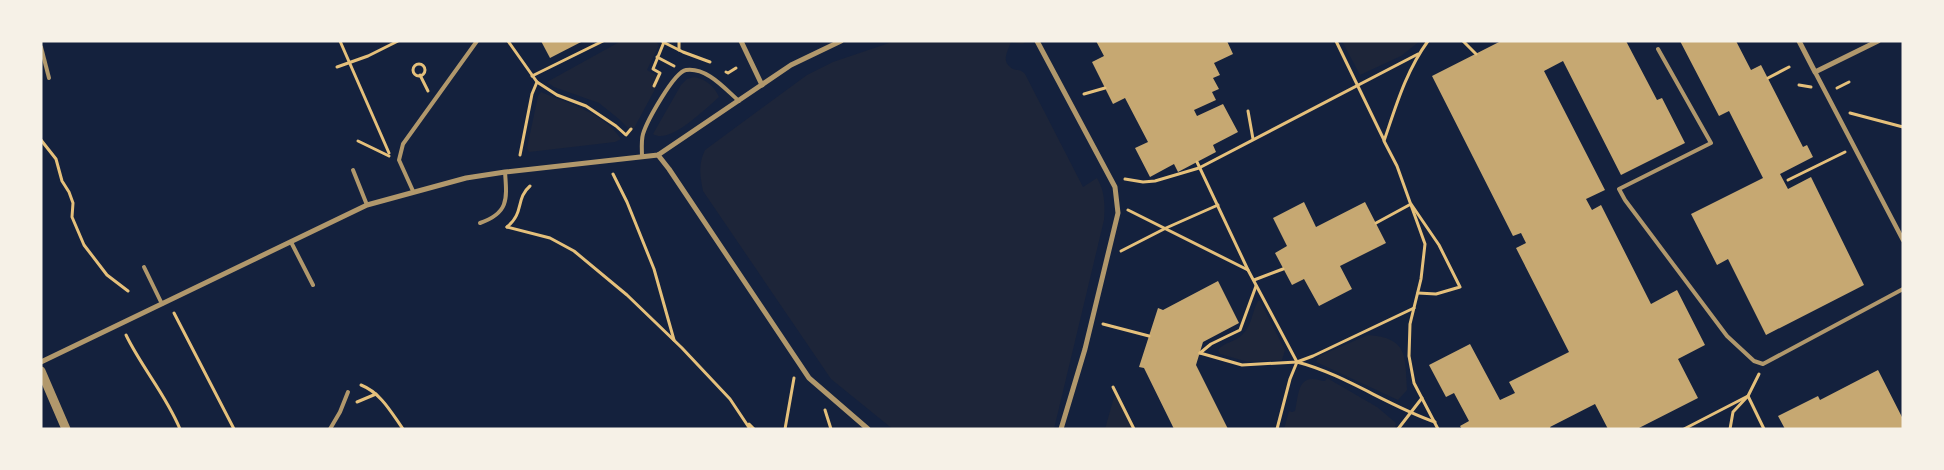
<svg xmlns="http://www.w3.org/2000/svg" width="1944" height="470" font-family="'Varela Round',sans-serif">
<rect width="100%" height="100%" fill="#14213d"/>
<g fill="#1d2539">
<polygon points="621,41 655,41 659,45 647,70 661,78 632,132 619,119 599,103 554,87 547,82"/>
<path d="M895,41H1024L1025,43L1022,44L1011,42C1008,51 1000,62 1013,69C1018,71 1020,69 1025,74L1083,187L1097,178C1105,191 1105,206 1104,220L1054,429H893L889,426L831,379L703,191C700,176 698,164 705,150L807,75L833,62Z"/>
<polygon points="1342,41 1420,41 1401,56 1360,75"/>
<path d="M694,77C706,79 714,86 719,97C706,108 670,145 653,134L681,85L687,79Z"/>
<path d="M541,92C569,104 603,112 621,139L615,142L529,152L527,148L538,96Z"/>
<path d="M1258,301H1260L1285,350L1282,360L1248,362L1220,354L1218,350C1224,342 1235,342 1242,335C1252,326 1252,311 1258,301Z"/>
<path d="M1368,335C1409,338 1405,357 1407,390L1398,400L1316,362L1319,356Z"/>
<path d="M1327,378L1377,407L1396,423L1395,429H1284L1289,411L1292,412L1295,411C1298,400 1297,378 1313,379C1317,379 1321,381 1325,381Z"/>
<polygon points="1116,396 1133,429 1105,429 1114,397"/>
</g>
<g fill="#c6a872">
<polygon points="541,41 583,41 550,58"/>
<polygon points="1096,41 1227,41 1233,54 1214,63 1220,75 1213,78 1219,89 1212,92 1216,100 1194,110 1197,116 1223,104 1238,132 1213,145 1216,152 1178,172 1174,164 1150,177 1135,148 1148,142 1125,98 1113,104 1092,62 1104,56"/>
<polygon points="1501,41 1626,41 1657,100 1662,98 1685,143 1621,175 1563,61 1544,71 1605,190 1586,199 1592,210 1601,205 1651,304 1677,290 1705,345 1678,359 1698,398 1637,429 1608,429 1595,404 1550,427 1551,429 1462,429 1460,426 1469,421 1454,393 1446,397 1429,365 1470,344 1500,400 1515,393 1509,382 1569,352 1516,248 1526,243 1521,233 1513,236 1432,76"/>
<polygon points="1680,41 1736,41 1751,70 1761,65 1803,147 1807,145 1813,157 1780,174 1788,189 1811,177 1864,285 1766,335 1728,259 1717,265 1691,214 1763,178 1729,111 1719,116"/>
<polygon points="1304,202 1316,227 1365,202 1386,243 1340,266 1352,289 1319,306 1304,279 1292,285 1275,253 1287,246 1273,218"/>
<polygon points="1218,281 1239,323 1203,342 1196,365 1228,429 1174,429 1144,368 1139,367 1158,308 1163,310"/>
<polygon points="1878,370 1903,419 1903,429 1785,429 1778,416 1818,396 1820,400"/>
</g>
<g fill="none" stroke-linecap="round" stroke-linejoin="round">
<g stroke="#e5c07b" stroke-width="3">
<polyline points="340,41 389,153"/>
<polyline points="508,41 537,82 557,95 586,106 616,126 626,135 631,129"/>
<polyline points="1336,41 1384,140"/>
<path d="M1428,41C1406,71 1396,106 1384,141L1397,166L1425,244L1421,279L1410,324L1409,356L1414,383L1438,429"/>
<polyline points="1463,41 1476,54"/>
<polyline points="663,42 683,52 710,62"/>
<polyline points="679,50 679,41"/>
<polyline points="657,57 674,66"/>
<circle cx="419" cy="70" r="6"/>
<polyline points="337,67 368,56 398,41"/>
<polyline points="726,72 728,73 736,68"/>
<polyline points="420,75 428,91"/>
<polyline points="532,76 603,41"/>
<polyline points="1768,78 1789,67"/>
<polyline points="1799,85 1811,87"/>
<polyline points="654,86 660,73 653,69 664,42"/>
<polyline points="1837,88 1849,82"/>
<polyline points="1084,94 1105,88"/>
<polyline points="1248,111 1253,139"/>
<polyline points="1850,113 1903,127"/>
<polyline points="41,140 56,159 62,181 69,192 73,203 72,217 84,245 107,275 128,291"/>
<polyline points="358,141 389,156"/>
<polyline points="520,155 532,94 537,82"/>
<path d="M1197,162L1248,270L1297,362C1344,374 1388,406 1435,422"/>
<polyline points="613,174 627,202 654,269 674,340"/>
<polyline points="1125,179 1143,182 1155,181 1199,168 1418,54"/>
<polyline points="1788,180 1845,152"/>
<polyline points="1128,210 1248,270"/>
<polyline points="1376,223 1411,204 1439,245 1460,287 1436,294 1418,293"/>
<polyline points="507,227 550,238 574,251 627,295 682,348 730,399 750,429"/>
<path d="M507,227C525,212 515,199 530,186"/>
<polyline points="1121,251 1166,228 1218,205"/>
<polyline points="1254,280 1283,269"/>
<polyline points="174,313 234,429"/>
<polyline points="1103,324 1149,336"/>
<path d="M126,335C142,368 166,395 180,429"/>
<polyline points="1200,353 1242,365 1297,362 1313,356 1414,308"/>
<polyline points="1200,353 1211,344 1240,330 1256,286"/>
<path d="M361,385C381,393 391,412 403,429"/>
<polyline points="1113,387 1134,429"/>
<polyline points="357,402 376,394"/>
<polyline points="825,410 831,429"/>
<polyline points="749,424 754,429"/>
<polyline points="785,429 794,378"/>
<polyline points="1277,429 1290,379 1297,362"/>
<polyline points="1398,429 1422,398"/>
<polyline points="1684,429 1748,396 1764,429"/>
<polyline points="1730,429 1733,412 1748,396 1759,374"/>
</g>
<g stroke="#b1986c" stroke-width="4">
<polyline points="41,47 49,78"/>
<polyline points="1658,49 1711,143 1619,189 1625,200 1727,336 1754,361 1763,364 1903,289"/>
<path d="M642,157C642,150 641,141 643,134C647,121 674,72 686,70C707,67 725,89 739,101"/>
<polyline points="353,170 367,205"/>
<polyline points="413,191 399,160 403,144 477,41"/>
<path d="M480,223C509,213 507,199 505,172"/>
<polyline points="291,242 313,285"/>
<polyline points="144,267 162,304"/>
<polyline points="330,429 340,412 348,392"/>
</g>
<polyline stroke="#b1986c" stroke-width="4.5" points="1815,72 1903,240"/>
<g stroke="#b1986c" stroke-width="5">
<polyline points="741,41 762,85"/>
<polyline points="1037,41 1115,187 1118,213 1085,349 1061,429"/>
<polyline points="1799,41 1815,72 1878,41"/>
<polyline points="658,155 669,169 809,378 868,429"/>
<polyline points="41,362 367,205 466,178 505,172 658,155 791,65 841,41"/>
</g>
<polyline stroke="#b1986c" stroke-width="9" points="41,371 66,429"/>
</g>
<rect width="1944" height="470" fill="none" stroke="#f6f1e7" stroke-width="85"/>
</svg>
